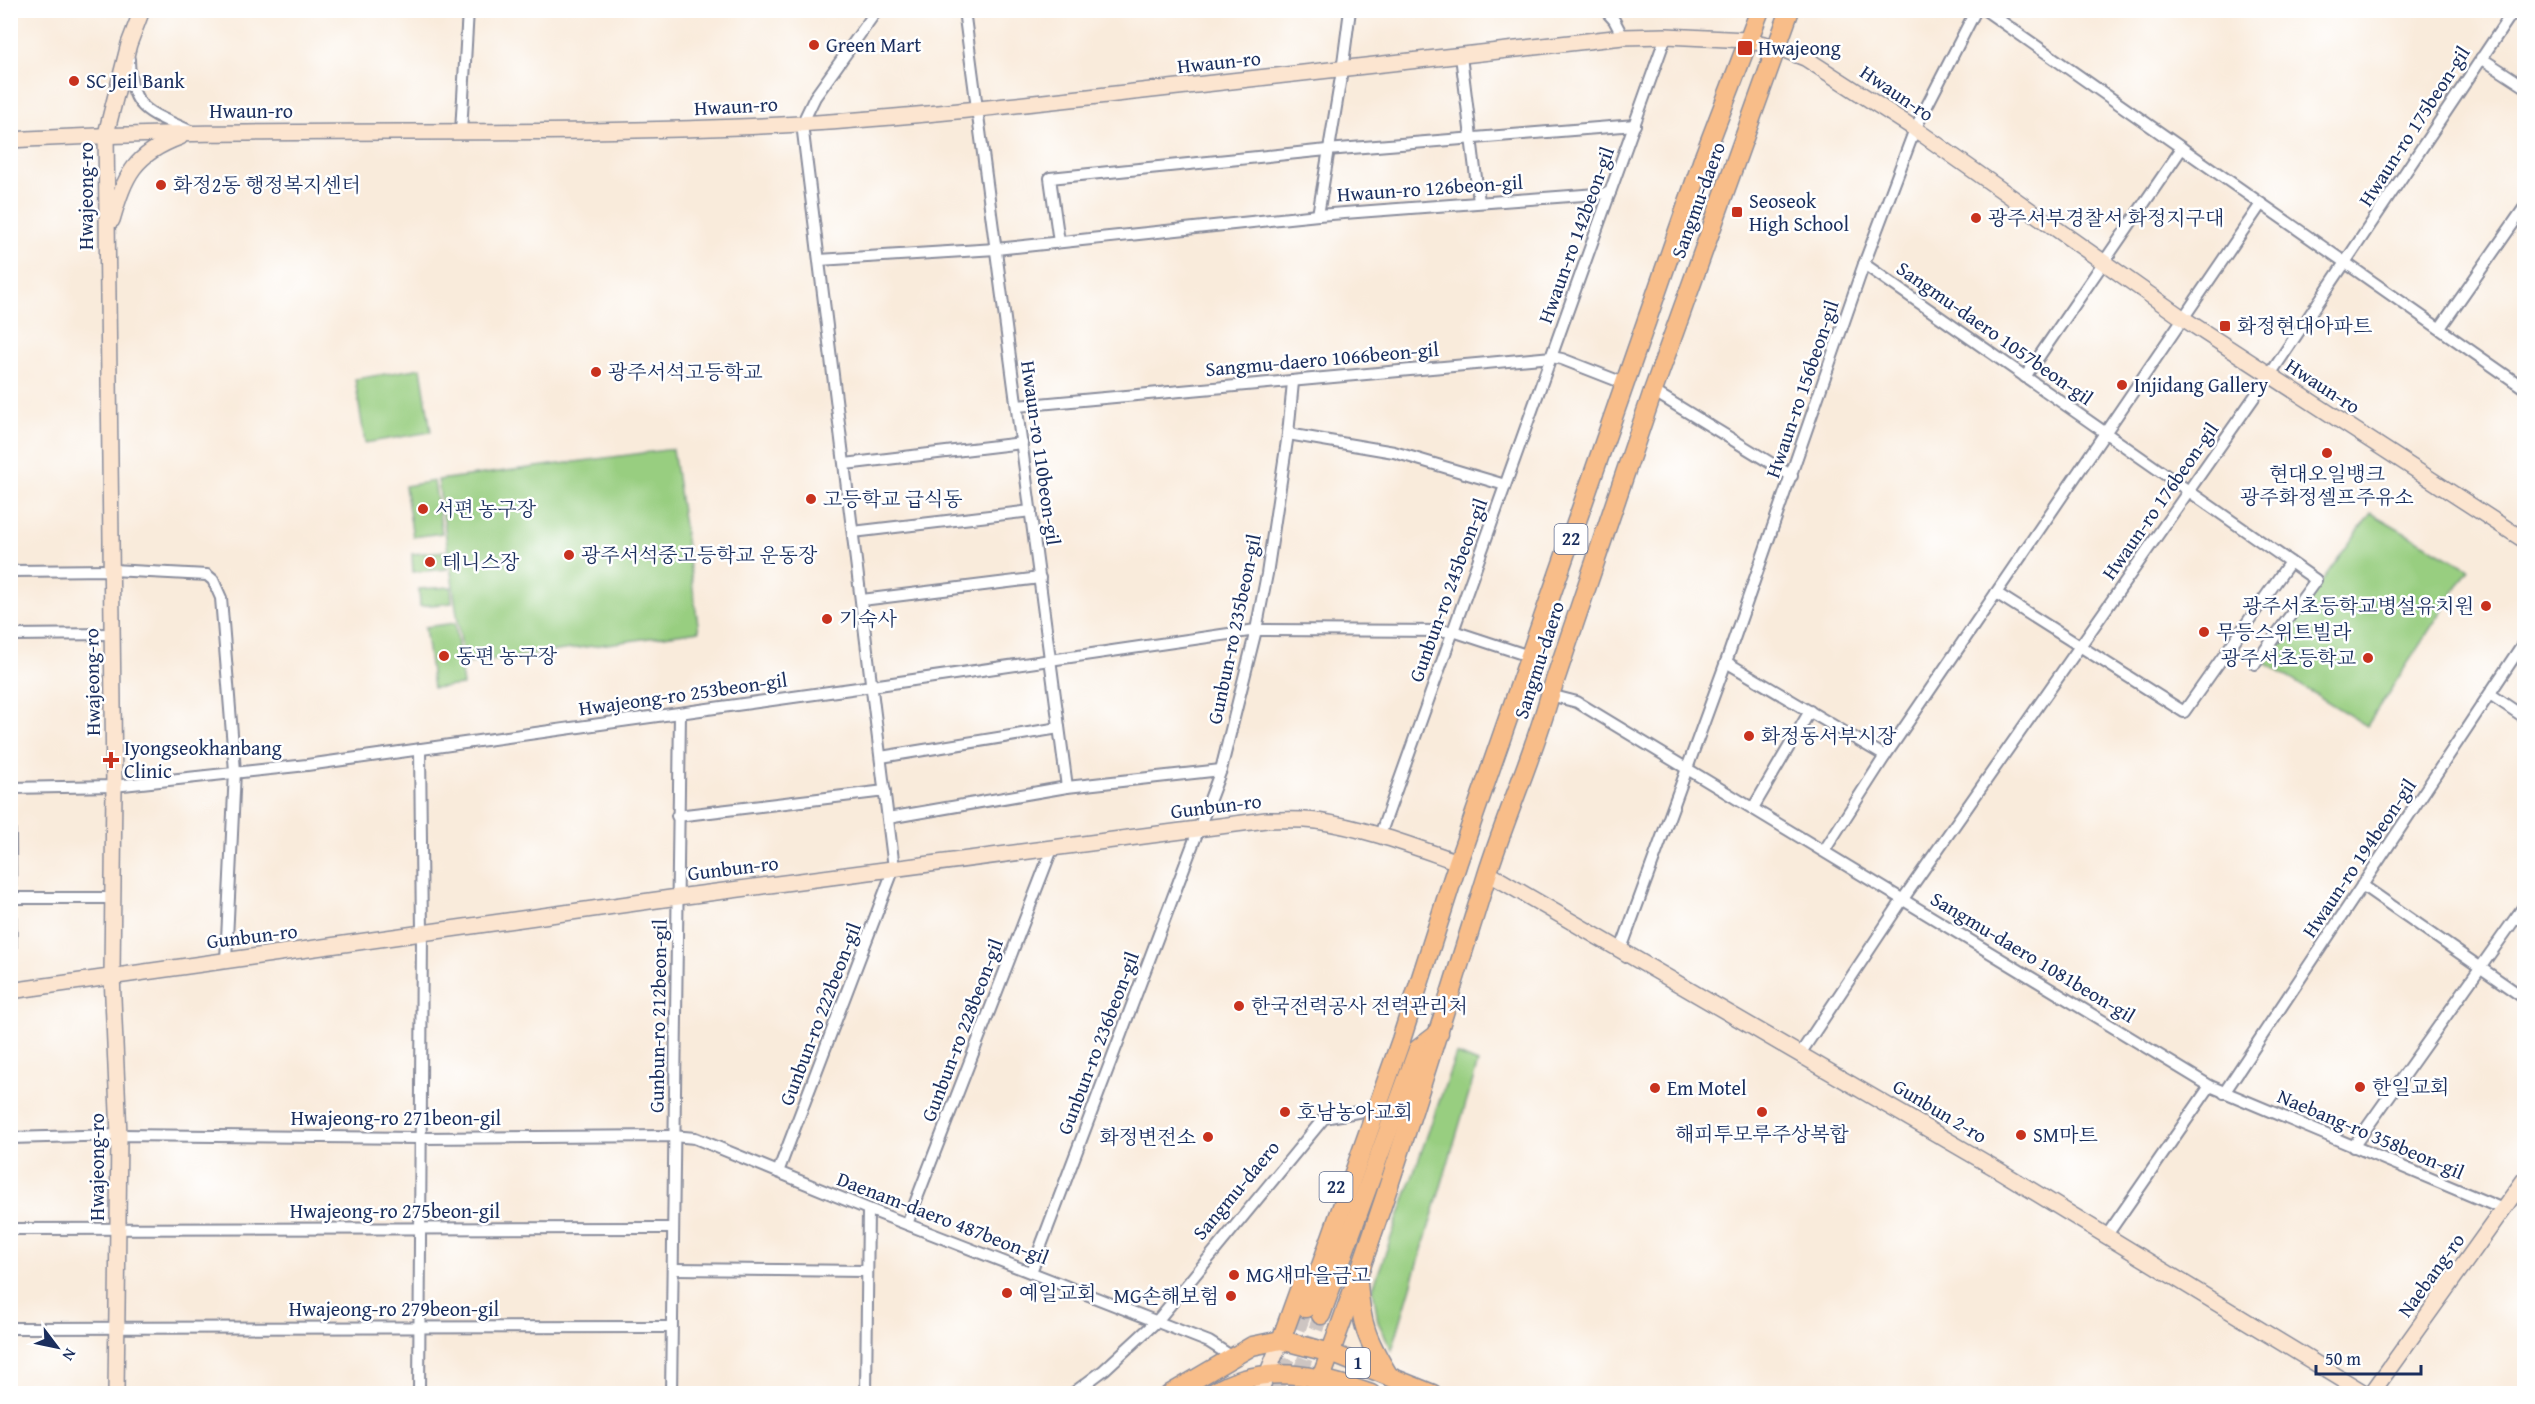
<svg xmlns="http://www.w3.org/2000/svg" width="2535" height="1404" font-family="'Gentium Book Plus','Noto Serif KR',serif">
<rect width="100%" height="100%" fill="#fff"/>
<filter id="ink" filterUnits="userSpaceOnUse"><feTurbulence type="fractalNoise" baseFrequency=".0167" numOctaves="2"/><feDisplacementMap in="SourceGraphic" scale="12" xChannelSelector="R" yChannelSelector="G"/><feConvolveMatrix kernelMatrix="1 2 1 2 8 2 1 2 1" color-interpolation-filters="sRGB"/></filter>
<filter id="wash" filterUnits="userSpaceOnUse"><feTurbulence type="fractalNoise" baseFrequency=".008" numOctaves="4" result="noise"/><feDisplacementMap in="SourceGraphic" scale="24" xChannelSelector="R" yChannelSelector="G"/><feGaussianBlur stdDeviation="1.35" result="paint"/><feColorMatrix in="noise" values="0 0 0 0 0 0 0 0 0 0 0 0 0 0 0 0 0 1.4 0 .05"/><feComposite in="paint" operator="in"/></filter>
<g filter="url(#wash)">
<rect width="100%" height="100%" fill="#f9ebdb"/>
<g fill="#98ce80" stroke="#5a7e6f" stroke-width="1.5">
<polygon points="421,368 431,432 365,443 355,379"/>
<polygon points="673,449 699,631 464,664 438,480"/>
<polygon points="434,481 442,533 413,537 405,486"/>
<polygon points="2371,513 2469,569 2367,726 2263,662"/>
<polygon points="446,551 447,569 413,572 412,554"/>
<polygon points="451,587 452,603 420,606 419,589"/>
<polygon points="455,623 463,685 433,688 425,627"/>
<polygon points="1456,1054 1478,1063 1392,1350 1378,1322 1373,1288"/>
</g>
</g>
<g filter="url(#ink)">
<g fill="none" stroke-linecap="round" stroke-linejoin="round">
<g stroke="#cdc5c2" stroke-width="15" stroke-dasharray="15 8" stroke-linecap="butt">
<polyline points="1274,1394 1306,1308"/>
<polyline points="1292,1394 1321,1315"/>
</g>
<g stroke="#8a8d9c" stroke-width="14">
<g id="street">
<polyline points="964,10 1067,787"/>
<polyline points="1605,10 1614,20 1623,37"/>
<polyline points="1985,10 2524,388"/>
<polyline points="1461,56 1479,202"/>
<polyline points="2481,58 2524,86"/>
<path d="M129,59C130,112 150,112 192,132"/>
<polyline points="461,132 468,10"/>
<polyline points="1318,215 1342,71 1350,10"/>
<polyline points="1059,242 1050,178 1327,150 1635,125"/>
<polyline points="819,260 996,249 1318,215 1610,193"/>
<polyline points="1864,264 2316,580 2255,664"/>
<polyline points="2440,328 2524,208"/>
<polyline points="2025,377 2182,148"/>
<polyline points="1653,391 1792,476"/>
<polyline points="1017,406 1552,357 1562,359 1626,384"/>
<polyline points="1288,434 1394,452 1505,485"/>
<polyline points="845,464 1022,443"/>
<polyline points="853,532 1031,511"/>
<polyline points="10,571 112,570 207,575 213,580 221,598 235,771 226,960"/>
<polyline points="1996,593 2184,712 2290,562"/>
<polyline points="862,600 1040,578"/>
<polyline points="10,635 113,634"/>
<polyline points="1726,662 1885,756"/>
<polyline points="2490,694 2524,717"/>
<polyline points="1550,695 1577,702 2210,1086 2503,1209"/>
<polyline points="881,757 1059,728"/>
<polyline points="10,788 114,786 307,765 872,686 1256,630 1453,631 1529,656"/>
<polyline points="1753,808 1810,711"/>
<polyline points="677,816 885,791"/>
<polyline points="888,818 1067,787 1221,770"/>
<polyline points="10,830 11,991"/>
<polyline points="1380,835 1666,36"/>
<polyline points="1824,851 1885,756 2261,204"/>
<polyline points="2362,885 2524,998"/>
<polyline points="10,898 111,898"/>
<polyline points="1621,949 1726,662 1864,264 1915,129 1976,10"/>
<polyline points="1800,1054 1903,899 2269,376 2514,10"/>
<polyline points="2224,1093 2524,642"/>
<polyline points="10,1138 119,1135 419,1138 673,1136 695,1138 868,1209 1209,1342 1231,1356"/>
<polyline points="2353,1147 2524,906"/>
<polyline points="778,1172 894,868 802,124 815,97 877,10"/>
<polyline points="907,1224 1052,849"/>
<polyline points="10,1229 673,1228"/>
<polyline points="2107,1235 2210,1086"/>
<polyline points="673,1269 866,1271"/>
<polyline points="1031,1272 1221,770 1256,630 1267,574 1288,434 1293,382"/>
<polyline points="10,1328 671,1327"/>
<polyline points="419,1394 422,933 420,749"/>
<polyline points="671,1394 680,713"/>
<polyline points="866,1394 868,1209"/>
<polyline points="1072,1394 1104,1370 1157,1321 1324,1118 1363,1111"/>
</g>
</g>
<g stroke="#8a8d9c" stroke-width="18">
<g id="secondary">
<path d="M10,140C273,125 536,139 799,124C899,118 999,107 1098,96C1273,78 1448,58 1623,37L1666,36L1747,40L1777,47L1805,58L1915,129L2184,319L2524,540"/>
<path d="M112,220C125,175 134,154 180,137"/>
<polyline points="1488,873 1995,1168 2366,1394"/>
<path d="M10,991L678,897L1266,820C1283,820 1300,819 1317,821C1365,828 1412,846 1458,862"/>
<polyline points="116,1394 119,1135 112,975 114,786 106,134 129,44 142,10"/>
<polyline points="1259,1394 1281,1340"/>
<polyline points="2371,1394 2524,1180"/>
</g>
</g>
<g stroke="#8a8d9c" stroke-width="21">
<g id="primary">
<path d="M1358,1283C1361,1325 1367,1340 1389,1376"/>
<polyline points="1306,1308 1401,1040 1458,862 1703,159 1760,10"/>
<polyline points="1321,1315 1418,1049 1439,1033"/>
<polyline points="1281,1340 1302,1282"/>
<polyline points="1170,1394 1252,1346 1281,1340 1331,1353 1433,1394"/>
<path d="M1211,1394C1262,1361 1318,1375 1371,1394"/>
<path d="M1315,1394C1380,1223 1433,1049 1487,875C1506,815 1533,756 1550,695L1653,391L1790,10"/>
</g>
</g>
<use href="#street" stroke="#fff" stroke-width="10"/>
<use href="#secondary" stroke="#fce5d0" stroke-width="15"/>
<use href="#primary" stroke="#f8bd89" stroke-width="18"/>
</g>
</g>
<g fill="#c8321e" stroke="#fff" stroke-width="2">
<circle cx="814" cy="45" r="6"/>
<rect x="1737" y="40" width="16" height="16" rx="3"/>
<circle cx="74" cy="81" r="6"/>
<circle cx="161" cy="185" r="6"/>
<rect x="1731" y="206" width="12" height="12" rx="3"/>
<circle cx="1976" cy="218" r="6"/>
<rect x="2219" y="320" width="12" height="12" rx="3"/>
<circle cx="596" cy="372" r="6"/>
<circle cx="2122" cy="385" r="6"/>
<circle cx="2327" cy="453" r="6"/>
<circle cx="811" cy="499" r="6"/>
<circle cx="423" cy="509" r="6"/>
<circle cx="569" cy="555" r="6"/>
<circle cx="430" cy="562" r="6"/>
<circle cx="2486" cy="606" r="6"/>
<circle cx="827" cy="619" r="6"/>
<circle cx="2204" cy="632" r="6"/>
<circle cx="444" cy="656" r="6"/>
<circle cx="2368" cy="658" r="6"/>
<circle cx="1749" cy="736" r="6"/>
<path d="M108 751h6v6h6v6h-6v6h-6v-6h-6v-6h6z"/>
<circle cx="1239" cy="1006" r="6"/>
<circle cx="2360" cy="1087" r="6"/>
<circle cx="1655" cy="1088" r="6"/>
<circle cx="1285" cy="1112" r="6"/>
<circle cx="1762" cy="1112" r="6"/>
<circle cx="2021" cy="1135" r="6"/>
<circle cx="1208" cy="1137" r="6"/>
<circle cx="1234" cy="1275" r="6"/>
<circle cx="1007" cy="1293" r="6"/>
<circle cx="1231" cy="1296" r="6"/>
</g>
<g text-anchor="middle" stroke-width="5" stroke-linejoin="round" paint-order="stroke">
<g fill="#fff" stroke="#5f6d8e" stroke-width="1.5">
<rect x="1554.5" y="524" width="33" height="30" rx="4.5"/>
<rect x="1319.5" y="1172" width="33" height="30" rx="4.5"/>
<rect x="1346" y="1348" width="24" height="30" rx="4.5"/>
</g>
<g font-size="18" font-weight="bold" fill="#1b2f5e">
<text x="1571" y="545">22</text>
<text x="1336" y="1193">22</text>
<text x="1358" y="1369">1</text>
</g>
<g font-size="20" fill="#1b2f5e" stroke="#fff" text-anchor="start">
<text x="826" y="52">Green Mart</text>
<text x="1758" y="55">Hwajeong</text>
<text x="86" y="88">SC Jeil Bank</text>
<text x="173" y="192">화정2동 행정복지센터</text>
<text x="1749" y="208">Seoseok<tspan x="1749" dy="23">High School</tspan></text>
<text x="1988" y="225">광주서부경찰서 화정지구대</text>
<text x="2237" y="333">화정현대아파트</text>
<text x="608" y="379">광주서석고등학교</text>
<text x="2134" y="392">Injidang Gallery</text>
<text x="2327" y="481" text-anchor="middle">현대오일뱅크<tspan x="2327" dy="23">광주화정셀프주유소</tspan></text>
<text x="823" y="506">고등학교 급식동</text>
<text x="435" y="516">서편 농구장</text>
<text x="581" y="562">광주서석중고등학교 운동장</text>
<text x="442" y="569">테니스장</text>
<text x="2474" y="613" text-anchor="end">광주서초등학교병설유치원</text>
<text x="839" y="626">기숙사</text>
<text x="2216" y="639">무등스위트빌라</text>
<text x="456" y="663">동편 농구장</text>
<text x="2356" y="665" text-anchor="end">광주서초등학교</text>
<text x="1761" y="743">화정동서부시장</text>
<text x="124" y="755">Iyongseokhanbang<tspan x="124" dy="23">Clinic</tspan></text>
<text x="1251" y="1013">한국전력공사 전력관리처</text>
<text x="2372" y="1094">한일교회</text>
<text x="1667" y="1095">Em Motel</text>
<text x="1297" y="1119">호남농아교회</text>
<text x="1762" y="1141" text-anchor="middle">해피투모루주상복합</text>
<text x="2033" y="1142">SM마트</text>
<text x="1196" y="1144" text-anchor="end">화정변전소</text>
<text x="1246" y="1282">MG새마을금고</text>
<text x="1019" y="1300">예일교회</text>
<text x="1219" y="1303" text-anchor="end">MG손해보험</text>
</g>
<g font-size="20" fill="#1b2f5e" stroke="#fff">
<text transform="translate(1219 62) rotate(-6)" y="7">Hwaun-ro</text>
<text transform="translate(1897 93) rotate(34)" y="7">Hwaun-ro</text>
<text transform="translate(736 106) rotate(-3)" y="7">Hwaun-ro</text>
<text x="251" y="118">Hwaun-ro</text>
<text transform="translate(2414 126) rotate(-57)" y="7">Hwaun-ro 175beon-gil</text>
<text transform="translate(1430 188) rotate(-4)" y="7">Hwaun-ro 126beon-gil</text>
<text transform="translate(86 196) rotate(-90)" y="7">Hwajeong-ro</text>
<text transform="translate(1698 200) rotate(-70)" y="7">Sangmu-daero</text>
<text transform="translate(1576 235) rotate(-70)" y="7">Hwaun-ro 142beon-gil</text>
<text transform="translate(1995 333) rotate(35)" y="7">Sangmu-daero 1057beon-gil</text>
<text transform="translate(1322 359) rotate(-5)" y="7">Sangmu-daero 1066beon-gil</text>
<text transform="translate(2323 386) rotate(33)" y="7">Hwaun-ro</text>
<text transform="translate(1802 389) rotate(-71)" y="7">Hwaun-ro 156beon-gil</text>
<text transform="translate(1041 453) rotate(82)" y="7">Hwaun-ro 110beon-gil</text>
<text transform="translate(2160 501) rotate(-55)" y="7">Hwaun-ro 176beon-gil</text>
<text transform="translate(1448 590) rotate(-70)" y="7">Gunbun-ro 245beon-gil</text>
<text transform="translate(1234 629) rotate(-78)" y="7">Gunbun-ro 235beon-gil</text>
<text transform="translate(1539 660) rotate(-72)" y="7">Sangmu-daero</text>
<text transform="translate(92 682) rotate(-91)" y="7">Hwajeong-ro</text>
<text transform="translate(683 694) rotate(-8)" y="7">Hwajeong-ro 253beon-gil</text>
<text transform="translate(1216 806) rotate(-7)" y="7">Gunbun-ro</text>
<text transform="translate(2359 858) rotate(-56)" y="7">Hwaun-ro 194beon-gil</text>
<text transform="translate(733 868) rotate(-7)" y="7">Gunbun-ro</text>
<text transform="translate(252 936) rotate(-7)" y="7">Gunbun-ro</text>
<text transform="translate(2033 957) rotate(31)" y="7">Sangmu-daero 1081beon-gil</text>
<text transform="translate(820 1014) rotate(-69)" y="7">Gunbun-ro 222beon-gil</text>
<text transform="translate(658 1016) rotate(-89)" y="7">Gunbun-ro 212beon-gil</text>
<text transform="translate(962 1030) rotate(-69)" y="7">Gunbun-ro 228beon-gil</text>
<text transform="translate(1098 1043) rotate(-69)" y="7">Gunbun-ro 236beon-gil</text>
<text transform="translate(1940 1111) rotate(31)" y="7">Gunbun 2-ro</text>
<text x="396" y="1125">Hwajeong-ro 271beon-gil</text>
<text transform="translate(2371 1134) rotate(23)" y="7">Naebang-ro 358beon-gil</text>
<text transform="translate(97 1167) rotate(-90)" y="7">Hwajeong-ro</text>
<text transform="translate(1236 1190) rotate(-50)" y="7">Sangmu-daero</text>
<text x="395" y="1218">Hwajeong-ro 275beon-gil</text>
<text transform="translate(943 1218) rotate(21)" y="7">Daenam-daero 487beon-gil</text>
<text transform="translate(2431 1275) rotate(-54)" y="7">Naebang-ro</text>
<text x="394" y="1316">Hwajeong-ro 279beon-gil</text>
</g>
</g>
<rect width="2535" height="1404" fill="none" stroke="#fff" stroke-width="36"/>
<g transform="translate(57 1347) rotate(122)" stroke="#ffffff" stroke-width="4.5" paint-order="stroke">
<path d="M0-4.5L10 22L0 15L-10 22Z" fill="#1b2f5e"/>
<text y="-9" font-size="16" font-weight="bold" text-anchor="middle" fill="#1b2f5e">N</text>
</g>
<path d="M2316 1365v9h105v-9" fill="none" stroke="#1b2f5e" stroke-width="3"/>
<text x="2325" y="1365" font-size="18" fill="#1b2f5e" stroke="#ffffff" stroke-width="4.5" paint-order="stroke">50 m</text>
</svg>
